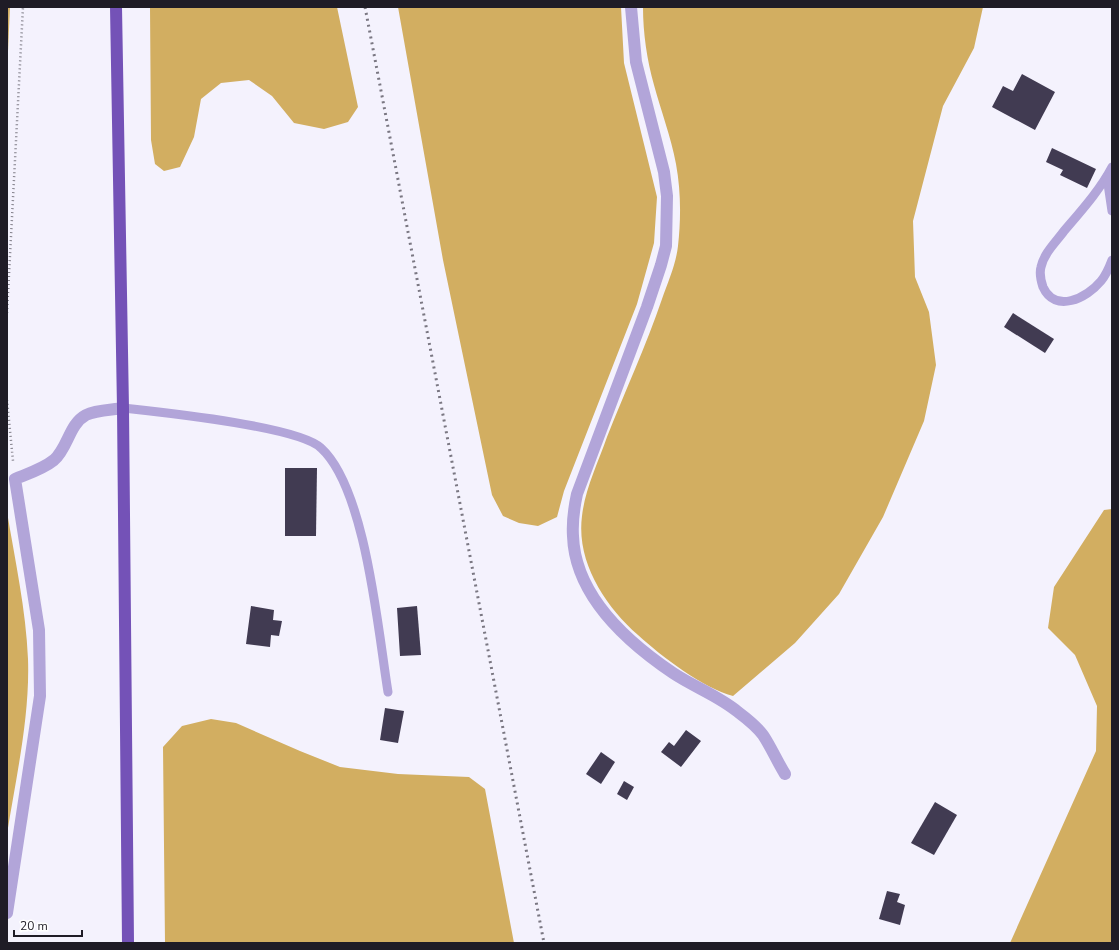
<svg xmlns="http://www.w3.org/2000/svg" width="1119" height="950" font-family="'Nunito Sans',sans-serif">
<rect width="100%" height="100%" fill="#f4f2fd"/>
<g fill="#d2ae61">
<polygon points="7,7 10,7 7,74"/>
<polygon points="150,7 337,7 358,107 348,122 324,129 294,123 272,96 249,80 221,83 201,99 194,137 180,167 164,171 155,164 151,140"/>
<polygon points="398,7 621,7 624,63 657,197 654,243 637,304 564,491 557,517 538,526 519,523 503,516 492,495 443,260"/>
<path d="M643,7H983L974,48L943,106L913,221L915,277L929,312L936,365L924,421L883,517L839,594L795,643L733,696C703,688 662,657 638,635C605,606 576,562 582,516C585,489 598,463 607,437C625,391 646,346 662,299C668,282 676,264 678,246C681,219 681,191 676,164C671,137 661,111 654,85C647,60 643,33 643,7Z"/>
<polygon points="1112,509 1112,943 1010,943 1096,751 1097,706 1075,655 1048,628 1054,587 1104,510"/>
<path d="M7,512C15,560 26,610 28,659C30,717 16,777 7,834Z"/>
<polygon points="211,719 236,723 300,751 340,767 398,774 469,777 485,789 514,943 165,943 163,747 182,726"/>
</g>
<g fill="#413b52">
<polygon points="1022,74 1055,92 1035,130 992,107 1003,86 1013,91"/>
<polygon points="1052,148 1096,169 1087,188 1060,175 1063,170 1046,162"/>
<polygon points="1013,313 1054,339 1045,353 1004,327"/>
<polygon points="285,468 317,468 316,536 285,536"/>
<polygon points="251,606 274,610 273,620 282,621 279,636 271,635 270,647 246,644"/>
<polygon points="417,606 421,655 400,656 397,608"/>
<polygon points="385,708 404,711 398,743 380,740"/>
<polygon points="686,730 701,741 681,767 661,752 669,742 674,746"/>
<polygon points="601,752 615,762 601,784 586,774"/>
<polygon points="624,781 634,787 627,800 617,794"/>
<polygon points="935,802 957,815 934,855 911,843"/>
<polygon points="887,891 900,894 897,902 905,905 900,925 879,919"/>
</g>
<g fill="none" stroke-linecap="round" stroke-linejoin="round">
<g stroke="#817f89" stroke-width="2.5" stroke-dasharray="1 3" stroke-linecap="butt">
<polyline points="7,313 23,7"/>
<polyline points="7,400 13,461"/>
</g>
<g stroke="#b2a5d9" stroke-width="9">
<path d="M1112,167C1100,190 1081,211 1064,231C1056,242 1044,253 1041,267C1039,274 1041,281 1043,287C1055,314 1087,298 1101,281C1106,275 1109,268 1112,260"/>
<polyline points="1107,177 1112,211"/>
<path d="M123,408C159,412 298,426 321,448C366,489 378,631 388,692"/>
</g>
<g stroke="#b2a5d9" stroke-width="12">
<path d="M631,7L636,62L664,172L667,196L666,246L661,265L647,307L577,494C574,508 572,521 573,536C575,595 627,642 673,673C694,687 719,696 738,712C746,718 757,727 763,735C771,747 777,761 785,774"/>
<path d="M7,913L40,696L39,630L15,479C27,474 43,469 54,460C68,448 69,424 86,415C96,410 112,410 123,408"/>
</g>
<polyline stroke="#7452b7" stroke-width="12" points="116,7 123,408 128,943"/>
<polyline stroke="#7a7782" stroke-width="3" stroke-dasharray="2 4" stroke-linecap="butt" points="365,7 544,943"/>
</g>
<rect width="1119" height="950" fill="none" stroke="#1f1c26" stroke-width="16"/>
<path d="M14 930v6h68v-6" fill="none" stroke="#1f1c26" stroke-width="2"/>
<text x="20" y="930" font-size="12" fill="#1f1c26" stroke="#ffffff" stroke-width="3" paint-order="stroke">20 m</text>
</svg>
